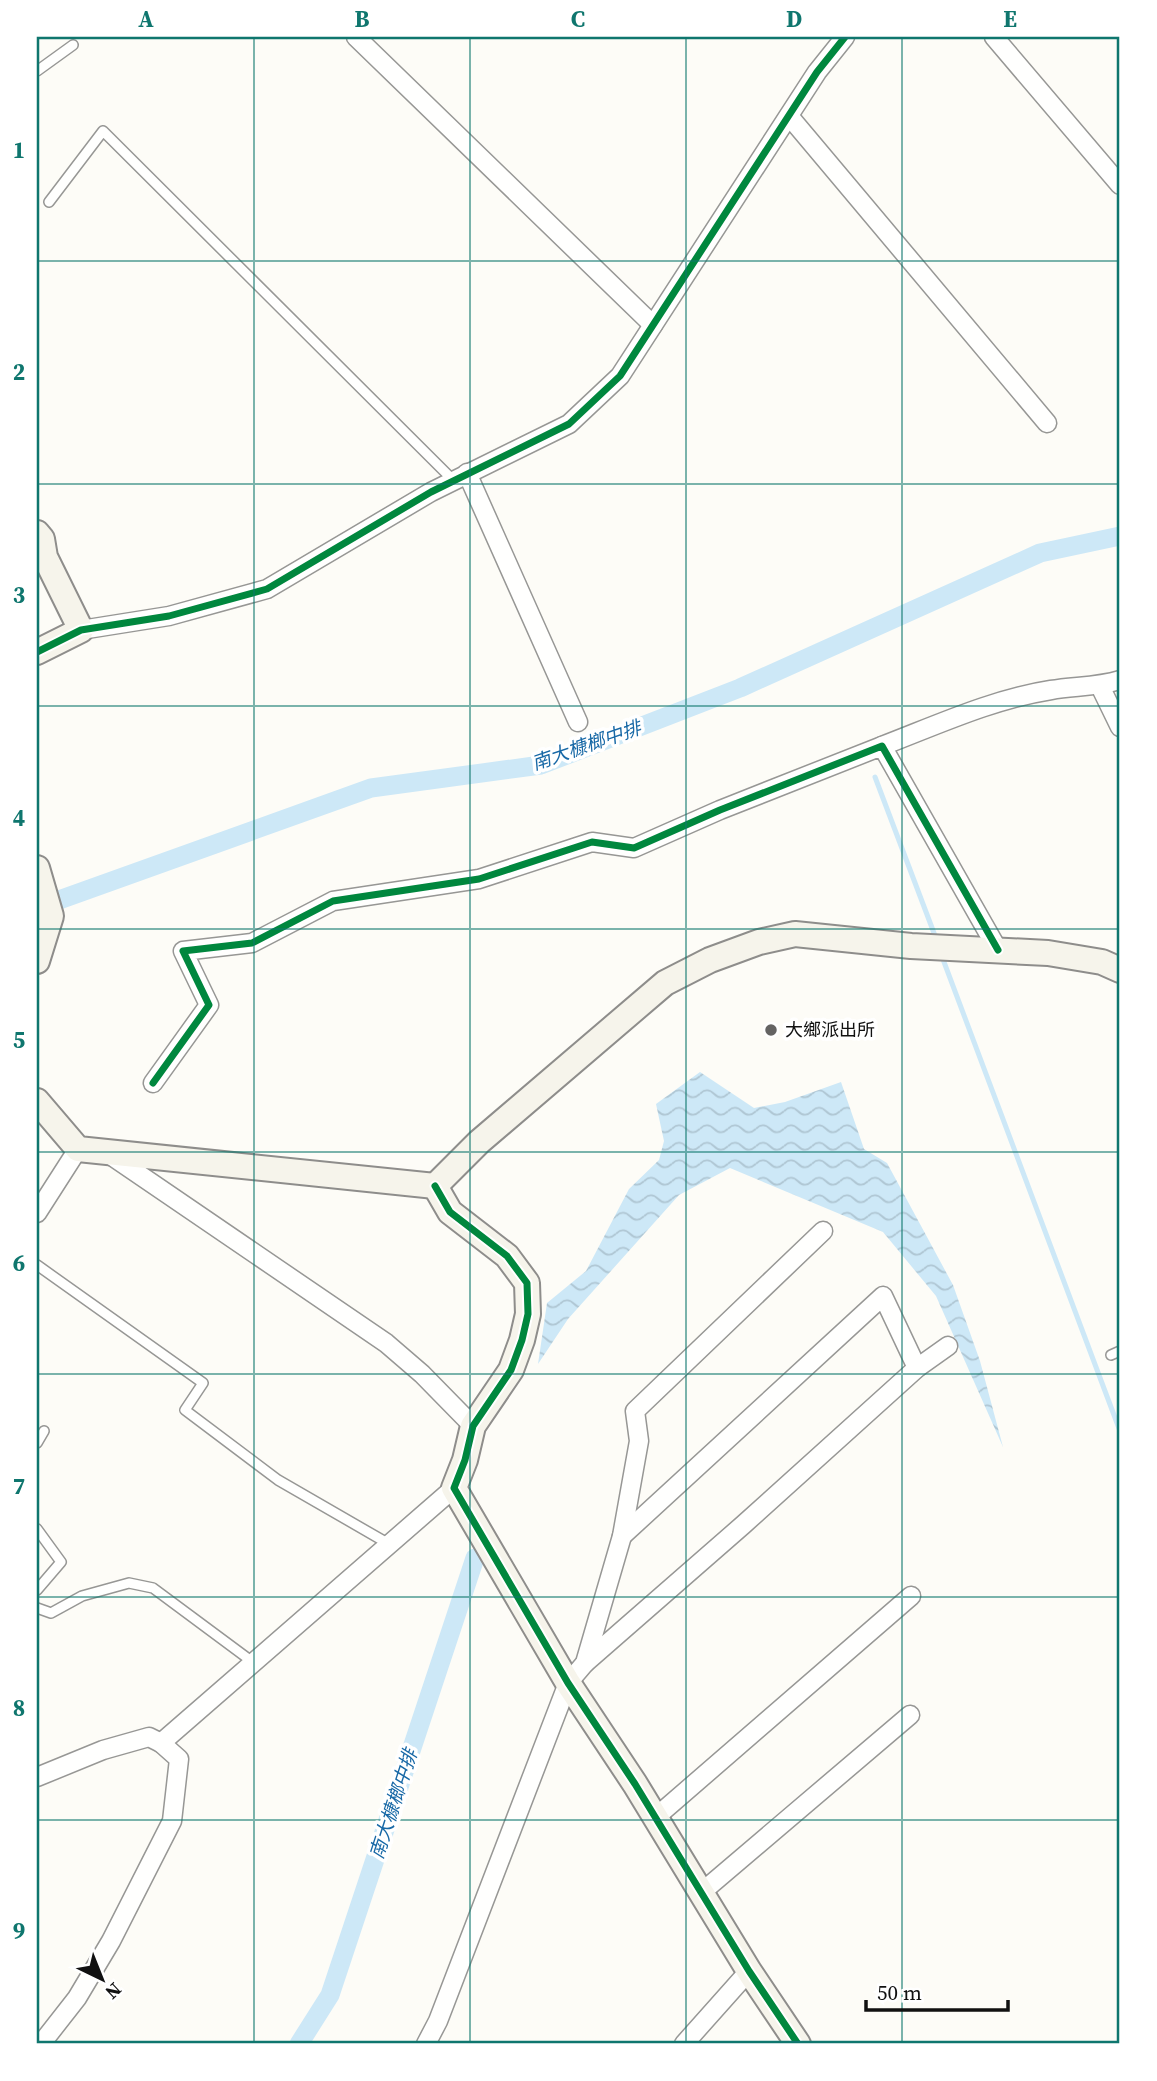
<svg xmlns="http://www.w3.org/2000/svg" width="1157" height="2081" font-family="'Source Serif 4','Noto Sans TC',serif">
<defs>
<pattern id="water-waves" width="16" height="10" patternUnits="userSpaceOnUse" patternTransform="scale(1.75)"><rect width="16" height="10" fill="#cde8f7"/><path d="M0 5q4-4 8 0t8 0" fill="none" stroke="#afc6d3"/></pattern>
</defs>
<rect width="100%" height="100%" fill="#fdfcf7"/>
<polygon fill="url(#water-waves)" points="700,1072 754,1108 785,1102 841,1082 864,1149 887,1163 953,1285 980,1361 1003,1447 936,1296 883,1232 730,1168 679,1195 568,1319 538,1364 547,1303 586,1271 629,1189 659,1160 664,1141 656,1104"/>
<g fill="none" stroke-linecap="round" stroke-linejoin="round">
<g stroke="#cde8f7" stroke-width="5">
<polyline points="875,777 937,941"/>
<polyline points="941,954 1120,1431"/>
</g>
<g stroke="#cde8f7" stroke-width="19">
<polyline points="37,904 59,900 371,788 541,765 740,688 1040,553 1120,536"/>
<polyline points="299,2044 330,1995 475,1558"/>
</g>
<g stroke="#979795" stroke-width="12">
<g id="lane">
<polyline points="37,71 73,45"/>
<polyline points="49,202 103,131 453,480"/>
<polyline points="37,1265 203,1383 185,1410 278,1480 389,1544"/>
<polyline points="1111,1355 1120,1351"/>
<polyline points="37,1443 44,1431"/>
<polyline points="37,1529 61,1562 37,1590"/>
<polyline points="37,1608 51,1613 82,1596 129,1583 153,1588 254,1663"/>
</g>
</g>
<g stroke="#979795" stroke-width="21">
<g id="street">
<polyline points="356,37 653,325"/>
<polyline points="994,37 1120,185"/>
<polyline points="789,116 1047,423"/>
<polyline points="467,473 578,722"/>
<polyline points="81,630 169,616 267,589 431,492 569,424 620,376 817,72 845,37"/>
<polyline points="1100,686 1120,727"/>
<path d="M882,746C937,725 993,699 1051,690C1074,686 1097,687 1120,680"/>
<polyline points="153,1083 209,1005 183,951 252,943 333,901 479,879 592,842 634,848 720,810 882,746 998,950"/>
<polyline points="109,1154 386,1343 422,1374 473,1426"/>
<polyline points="37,1213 78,1149"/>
<polyline points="622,1536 883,1296 917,1368"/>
<polyline points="585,1663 743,1525 917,1368 948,1346"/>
<polyline points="37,1777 103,1750 149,1737 161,1743 454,1488"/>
<polyline points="656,1817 911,1596"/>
<polyline points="702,1892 910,1715"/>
<polyline points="41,2044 77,1998 111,1941 172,1821 179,1759 161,1743"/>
<polyline points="426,2044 438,2021 568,1683 585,1663 622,1536 639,1441 635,1411 823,1231"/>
<polyline points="684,2044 749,1971"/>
</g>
</g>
<g stroke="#8e8d8b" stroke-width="28">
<g id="secondary">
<polyline points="37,533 42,539 45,557 81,630 37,652"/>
<polyline points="37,868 51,916 37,961"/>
<polyline points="37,1101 78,1149 435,1186"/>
<polyline points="435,1186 450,1212 507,1256 527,1283 528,1314 522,1340 511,1370 473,1426 465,1460 454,1488 568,1683 635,1784 749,1971 798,2044"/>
<polyline points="435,1186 479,1142 665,983 710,960 759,942 795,934 911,946 1048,953 1102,962 1120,970"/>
</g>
</g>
<use href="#lane" stroke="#fffffe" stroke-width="9"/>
<use href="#street" stroke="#fffffe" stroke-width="18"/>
<use href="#secondary" stroke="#f6f4eb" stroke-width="24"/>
<g stroke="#fff" stroke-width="11">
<g id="cycleway">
<polyline points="37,652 81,630 169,616 267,589 431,492 569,424 620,376 817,72 845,37"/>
<polyline points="153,1083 209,1005 183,951 252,943 333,901 479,879 592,842 634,848 720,810 882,746 998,950"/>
<polyline points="435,1186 450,1212 507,1256 527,1283 528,1314 522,1340 511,1370 473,1426 465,1460 454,1488 568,1683 635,1784 749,1971 798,2044"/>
</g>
</g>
<use href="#cycleway" stroke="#00873e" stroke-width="7"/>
</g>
<path fill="none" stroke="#0f766e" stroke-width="2" stroke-opacity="0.55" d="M254,37V2044M470,37V2044M686,37V2044M902,37V2044M37,261H1120M37,484H1120M37,706H1120M37,929H1120M37,1152H1120M37,1374H1120M37,1597H1120M37,1820H1120"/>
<circle fill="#646362" stroke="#fff" stroke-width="2.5" cx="771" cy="1030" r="7"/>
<g text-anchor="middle" stroke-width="7" stroke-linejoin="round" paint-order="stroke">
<g font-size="18" fill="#111" stroke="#fff" text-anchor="start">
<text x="785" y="1036">大鄉派出所</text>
</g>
<g font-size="19" font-style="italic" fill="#1768a6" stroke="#fff">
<text transform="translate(586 745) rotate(-19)" y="7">南大槺榔中排</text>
<text transform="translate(393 1804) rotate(-72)" y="7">南大槺榔中排</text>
</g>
</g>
<rect width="1157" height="2081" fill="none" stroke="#ffffff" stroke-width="77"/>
<g transform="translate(102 1979) rotate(137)" stroke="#ffffff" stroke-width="5" paint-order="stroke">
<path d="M0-5L12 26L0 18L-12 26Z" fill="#111111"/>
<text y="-10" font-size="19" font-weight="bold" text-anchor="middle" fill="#111111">N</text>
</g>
<path d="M866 2000v10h142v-10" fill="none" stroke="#111111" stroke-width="3.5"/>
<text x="877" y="2000" font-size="21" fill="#111111" stroke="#ffffff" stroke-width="5" paint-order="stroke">50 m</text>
<rect x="38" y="38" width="1080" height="2004" fill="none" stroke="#0f766e" stroke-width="2.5"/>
<g font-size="23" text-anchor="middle" font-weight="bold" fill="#0f766e">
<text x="146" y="27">A</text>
<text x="362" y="27">B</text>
<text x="578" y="27">C</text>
<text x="794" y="27">D</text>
<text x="1010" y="27">E</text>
<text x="19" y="158">1</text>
<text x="19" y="380">2</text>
<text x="19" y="603">3</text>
<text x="19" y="826">4</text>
<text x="19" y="1048">5</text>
<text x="19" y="1271">6</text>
<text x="19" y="1494">7</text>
<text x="19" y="1716">8</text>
<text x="19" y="1939">9</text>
</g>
</svg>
